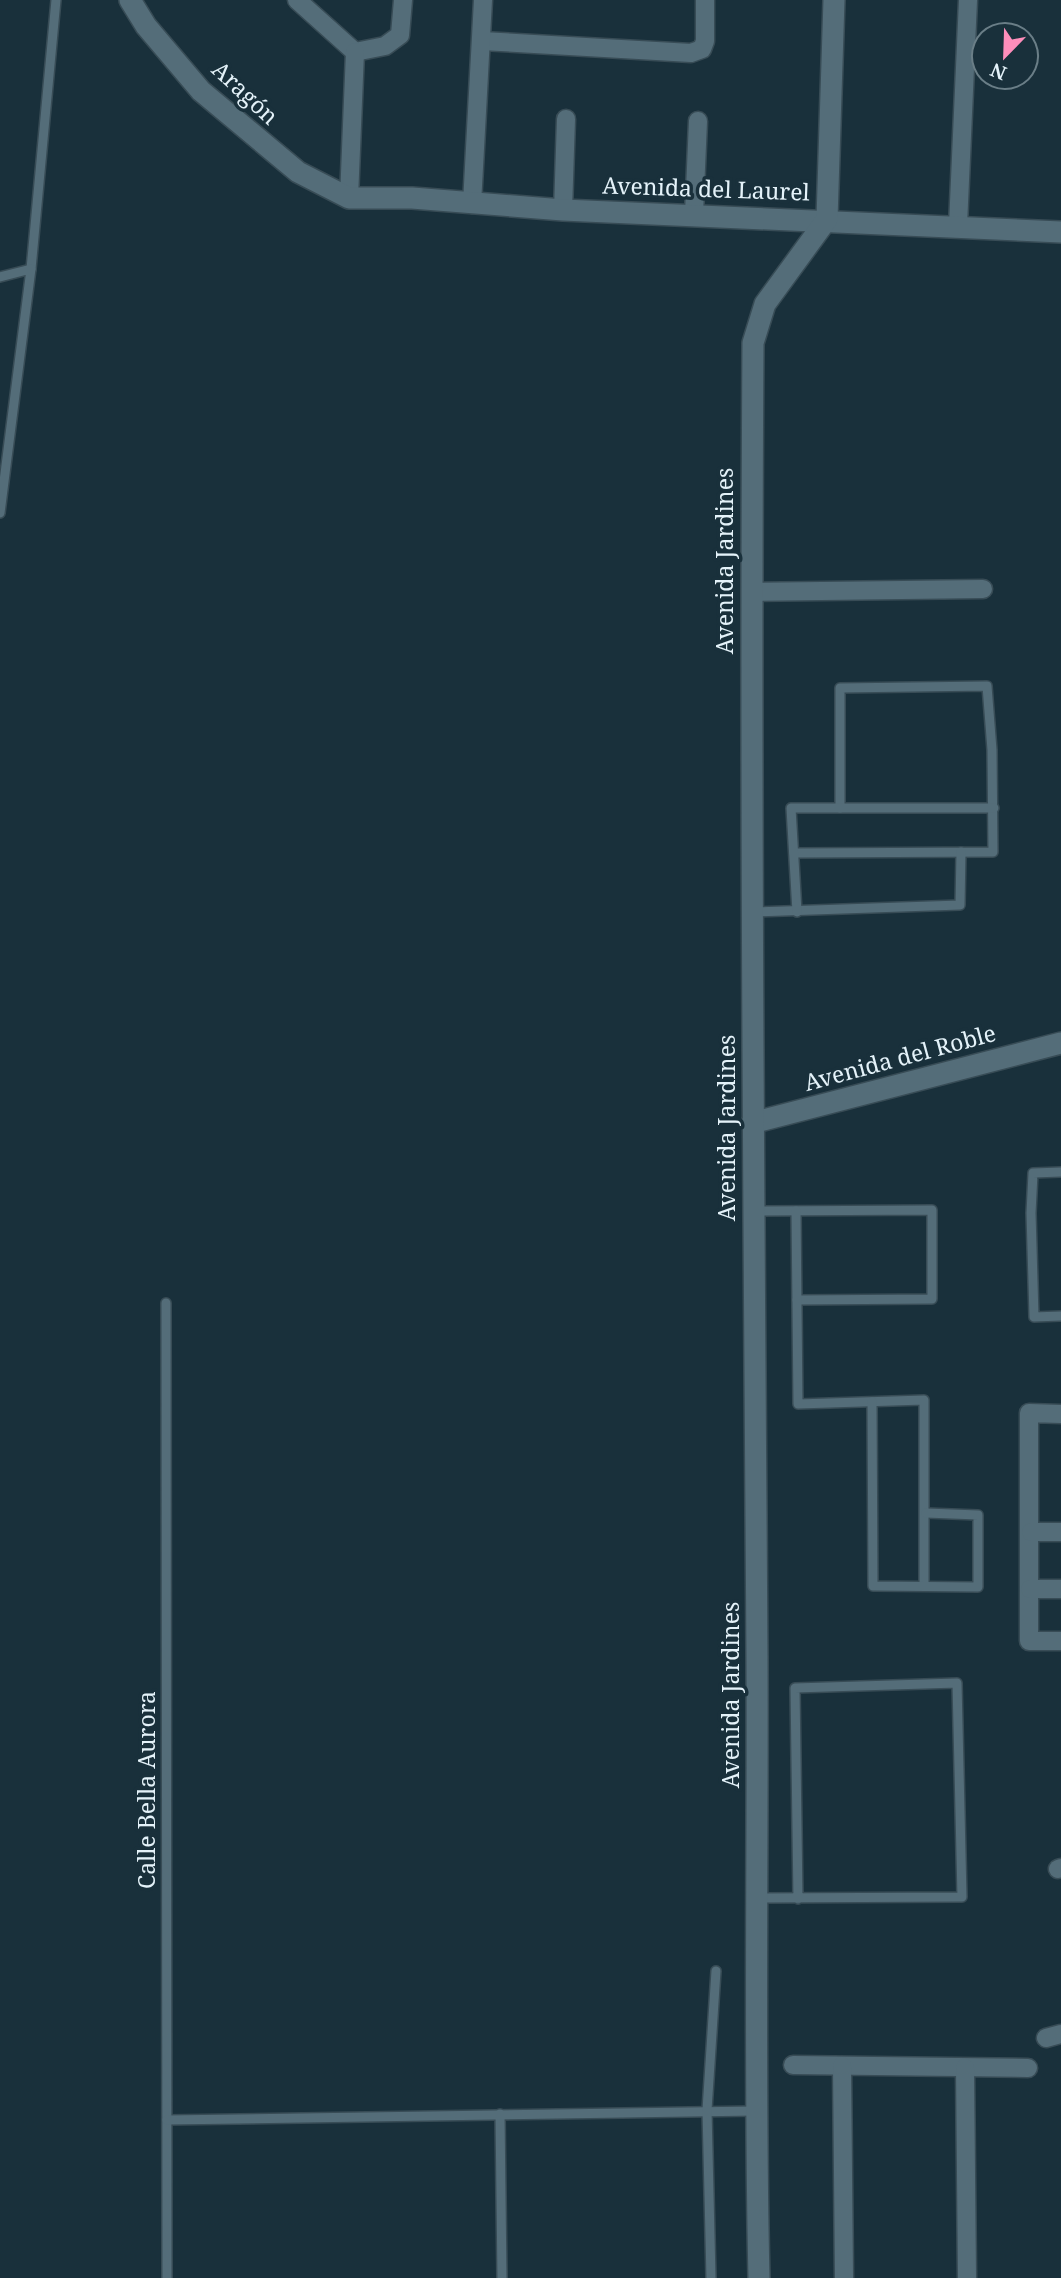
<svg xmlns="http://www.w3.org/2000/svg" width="1061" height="2278" font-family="'Noto Serif',serif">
<rect width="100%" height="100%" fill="#19303b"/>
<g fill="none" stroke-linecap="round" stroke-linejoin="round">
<g stroke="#384c56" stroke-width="12">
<g id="service">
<polyline points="31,269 56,0"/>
<polyline points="0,277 31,269 0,513"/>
<polyline points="794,853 993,852 992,750 987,686 840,688 840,808"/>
<polyline points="752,912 960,905 961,852"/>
<polyline points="797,912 791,808 994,808"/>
<polyline points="1061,1172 1033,1173 1031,1213 1034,1317 1061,1316"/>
<polyline points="755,1211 932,1210 932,1299 797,1300"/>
<polyline points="796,1211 798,1404 924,1400 924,1586"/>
<polyline points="166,1303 167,2278"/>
<polyline points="872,1402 873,1586 978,1587 978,1515 926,1513"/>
<polyline points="759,1898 962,1897 957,1683 795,1688 798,1899"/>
<polyline points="500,2114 502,2278"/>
<polyline points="167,2120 755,2111"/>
<polyline points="711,2278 707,2110 716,1971"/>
</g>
</g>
<g stroke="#384c56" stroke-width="21">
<g id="minor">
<polyline points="297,0 355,52"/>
<polyline points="482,41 691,53 702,49 705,41 705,0"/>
<polyline points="355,52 385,46 400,35 403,0"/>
<polyline points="349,198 355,52"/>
<polyline points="472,204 483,0"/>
<polyline points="563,210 566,119"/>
<polyline points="694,214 698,121"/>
<polyline points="958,225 968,0"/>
<polyline points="751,592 983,589"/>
<polyline points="1061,1414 1029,1413 1029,1641 1061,1641"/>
<polyline points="1031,1532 1061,1532"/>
<polyline points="1030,1589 1061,1589"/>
<polyline points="1058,1869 1061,1868"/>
<polyline points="1046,2038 1061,2034"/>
<polyline points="793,2065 1028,2068"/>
<polyline points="842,2066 844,2278"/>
<polyline points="965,2068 967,2278"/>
</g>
</g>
<g stroke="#384c56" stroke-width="24">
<g id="tertiary">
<polyline points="130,0 146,26 201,91 298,172 349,198 412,198 563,210 1061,232"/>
<polyline points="752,1123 1061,1043"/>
<path d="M759,2278C754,2071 758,1863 757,1656C754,1218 750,781 753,343L765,304L827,219L834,0"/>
</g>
</g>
<use href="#service" stroke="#546d79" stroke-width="9"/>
<use href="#minor" stroke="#546d79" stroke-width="18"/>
<use href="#tertiary" stroke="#546d79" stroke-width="21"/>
</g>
<g text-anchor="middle" stroke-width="7" stroke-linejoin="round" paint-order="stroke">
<g font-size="23" fill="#e4f2f9" stroke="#19303b">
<text transform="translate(245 93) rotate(43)" y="8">Aragón</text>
<text transform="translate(706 189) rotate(2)" y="8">Avenida del Laurel</text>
<text transform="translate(725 561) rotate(-90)" y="8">Avenida Jardines</text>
<text transform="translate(900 1058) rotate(-15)" y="8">Avenida del Roble</text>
<text transform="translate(727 1128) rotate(-90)" y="8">Avenida Jardines</text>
<text transform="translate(731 1695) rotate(-90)" y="8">Avenida Jardines</text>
<text transform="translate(147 1790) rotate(-90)" y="8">Calle Bella Aurora</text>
</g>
</g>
<g transform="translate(1005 56) rotate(203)"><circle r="33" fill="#19303b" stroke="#6a7e87" stroke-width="2"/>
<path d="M0-5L12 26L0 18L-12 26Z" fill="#fe8ebb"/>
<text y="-10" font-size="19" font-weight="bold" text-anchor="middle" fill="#e4f2f9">N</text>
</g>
</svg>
